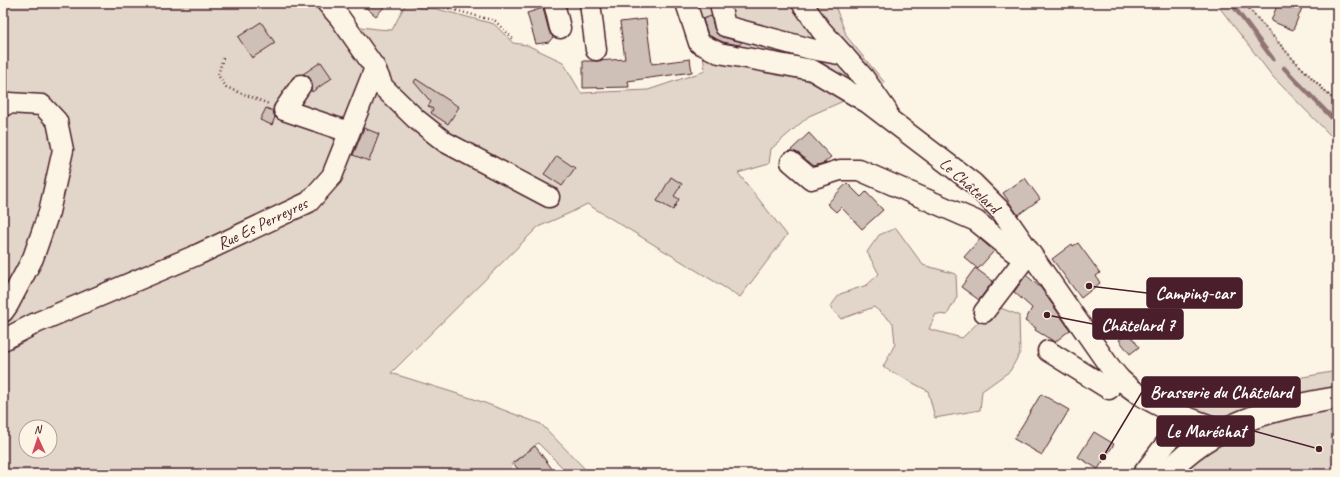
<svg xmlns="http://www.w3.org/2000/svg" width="1340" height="477" font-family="Caveat,sans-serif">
<rect width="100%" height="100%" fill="#fcf5e5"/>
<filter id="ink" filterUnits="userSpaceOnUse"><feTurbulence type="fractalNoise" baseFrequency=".025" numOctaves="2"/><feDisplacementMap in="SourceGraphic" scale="8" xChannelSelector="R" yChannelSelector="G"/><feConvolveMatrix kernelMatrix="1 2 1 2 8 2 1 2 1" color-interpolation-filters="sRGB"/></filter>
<g filter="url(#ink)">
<g fill="#e2d5ca" stroke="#967a7a" fill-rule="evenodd">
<path d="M3,3H324L339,24L377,29L392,30L406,3L421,8L437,9L494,24L513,43L527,45L563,62L581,93L648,90L705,71L701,39L689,3H834L847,37L885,83L809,116L771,149L769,164L738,173L787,235L740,297L587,204L572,212L538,227L391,373L474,399L541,424L590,474H569L538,443L512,463L511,472L513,474H487L485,472L483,474H3ZM26,427H50V451H26Z"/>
<polygon points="1216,3 1244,3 1292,58 1337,103 1337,142 1273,77"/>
<polygon points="896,228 923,265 956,274 957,297 947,315 936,314 929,329 962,338 995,306 1019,315 1020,353 1010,371 982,391 980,410 935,418 928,391 883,367 895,344 893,323 874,307 841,319 830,307 840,294 867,285 879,274 867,252 879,235"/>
<polygon points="1337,371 1337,474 1166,474 1221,431 1186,417 1181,403 1269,383"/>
</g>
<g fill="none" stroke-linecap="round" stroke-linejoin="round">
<g stroke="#917474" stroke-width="4.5">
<polyline points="1231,3 1273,59"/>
<polyline points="1284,68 1337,123"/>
</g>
</g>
<g fill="#cfc0b7" stroke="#4a1f2b">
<polygon points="360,3 388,3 376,16"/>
<polygon points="1278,3 1304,3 1293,30 1271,21"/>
<polygon points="543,8 549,31 553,37 549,42 536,44 527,13"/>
<polygon points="711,16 714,28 717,34 722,37 742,42 739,45 723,42 708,35 703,19"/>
<polygon points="646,19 652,64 690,59 692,72 628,81 629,87 583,88 583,61 597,61 625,59 620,22"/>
<polygon points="261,22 275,43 252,58 238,37"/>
<polygon points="321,62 332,78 312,92 311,90 312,85 311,80 308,76 303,74"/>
<polygon points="416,79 459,107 448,124 431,113 433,109 428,106 431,102 414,82"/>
<polygon points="266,108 273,111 275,117 272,125 260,120"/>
<polygon points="364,128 379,134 369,161 353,155"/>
<polygon points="809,133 831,157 824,163 814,166 798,153 790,151"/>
<polygon points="557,156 575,168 562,186 544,174"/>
<polygon points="671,177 682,184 674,196 679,199 673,210 657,201"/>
<polygon points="1025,178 1040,199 1018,215 1003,193"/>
<polygon points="847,183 861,197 866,192 883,210 862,229 841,207 836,212 827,204"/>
<polygon points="980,239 994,251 978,269 964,257"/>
<polygon points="1078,243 1100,273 1096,276 1100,283 1081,298 1052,259 1072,244 1073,246"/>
<polygon points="975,268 993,281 979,300 961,287"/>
<polygon points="1026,275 1041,288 1070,330 1055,342 1035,330 1036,328 1025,321 1032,308 1014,292"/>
<polygon points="1129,333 1139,347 1130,354 1119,340"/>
<polygon points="1041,394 1069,410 1042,455 1014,439"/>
<polygon points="1094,432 1114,444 1098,469 1078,457"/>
<polygon points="535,446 556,474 522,474 513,463"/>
</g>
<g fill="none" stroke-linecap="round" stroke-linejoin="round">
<g stroke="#4a1f2b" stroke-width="23">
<g id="minor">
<polyline points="554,3 560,28"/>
<polyline points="590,3 596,50"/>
<path d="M686,3L699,43L719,53L812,70L868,103L973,183L1002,212L1107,363C1112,369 1116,375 1121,380C1149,407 1187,416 1221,430"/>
<polyline points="802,3 821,30 864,78 887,111"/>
<polyline points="721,8 725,26 811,49 844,55"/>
<polyline points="375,68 383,87 416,119 445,142 549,197"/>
<polyline points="301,85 284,110 349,132"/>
<polyline points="3,106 9,103 42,105 57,121 63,150 49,212 33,258 8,305 3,312"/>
<polyline points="791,162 811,179 840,170 859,170 976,221 1014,252 1026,257"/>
<polyline points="984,312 1026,257 1032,257"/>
<polyline points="3,340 36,323 199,254 309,202 332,176 375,68 340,18 327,3"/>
<polyline points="1048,351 1109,389"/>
<polyline points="1143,474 1186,417"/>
</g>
</g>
<g stroke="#4a1f2b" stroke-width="25">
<path id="major" d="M1166,474C1214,422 1270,409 1337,398"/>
</g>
<g stroke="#4a1f2b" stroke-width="2.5" stroke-dasharray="1 3" stroke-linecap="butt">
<polyline points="413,3 437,5 495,21 513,39"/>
<polyline points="1244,3 1292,58 1337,103"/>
<polyline points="223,58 218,75 226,87 269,104"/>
</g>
<use href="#minor" stroke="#fcf5e5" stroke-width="20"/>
<use href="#major" stroke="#fcf5e5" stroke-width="22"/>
</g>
</g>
<g text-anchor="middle" stroke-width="3" stroke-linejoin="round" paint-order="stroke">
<g font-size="17" fill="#4a1f2b" stroke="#fcf5e5">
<text transform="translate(970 185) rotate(42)" y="6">Le Châtelard</text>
<text transform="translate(262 223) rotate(-26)" y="6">Rue Es Perreyres</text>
</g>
</g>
<path fill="none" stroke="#4a1f2b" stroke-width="1.5" d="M1089 286L1147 293M1047 315L1093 324M1103 457L1142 392M1319 449L1254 431"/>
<g fill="#4a1f2b" stroke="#fcf5e5" stroke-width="1.5">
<circle cx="1089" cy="286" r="4"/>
<circle cx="1047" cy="315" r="4"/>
<circle cx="1103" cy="457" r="4"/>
<circle cx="1319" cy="449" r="4"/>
</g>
<g fill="#4a1f2b" stroke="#4a1f2b" stroke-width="1.5">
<rect x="1147" y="278" width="95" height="30" rx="4"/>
<rect x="1093" y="309" width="90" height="30" rx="4"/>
<rect x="1142" y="377" width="158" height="30" rx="4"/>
<rect x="1157" y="416" width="97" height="30" rx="4"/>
</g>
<g font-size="18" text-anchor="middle" font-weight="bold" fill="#fff">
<text x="1195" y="299">Camping-car</text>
<text x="1138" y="331">Châtelard 7</text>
<text x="1221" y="398">Brasserie du Châtelard</text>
<text x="1206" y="437">Le Maréchat</text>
</g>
<rect width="1340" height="477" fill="none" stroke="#fcf5e5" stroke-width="16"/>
<rect x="8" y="8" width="1324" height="461" fill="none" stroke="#4a1f2b" stroke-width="1.5" filter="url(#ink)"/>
<g transform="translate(38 439) rotate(357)"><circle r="19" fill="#fcf5e5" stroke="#b59f9b"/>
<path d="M0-3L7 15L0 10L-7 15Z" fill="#d1495b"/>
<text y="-6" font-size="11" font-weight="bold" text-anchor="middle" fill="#4a1f2b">N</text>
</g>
</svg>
